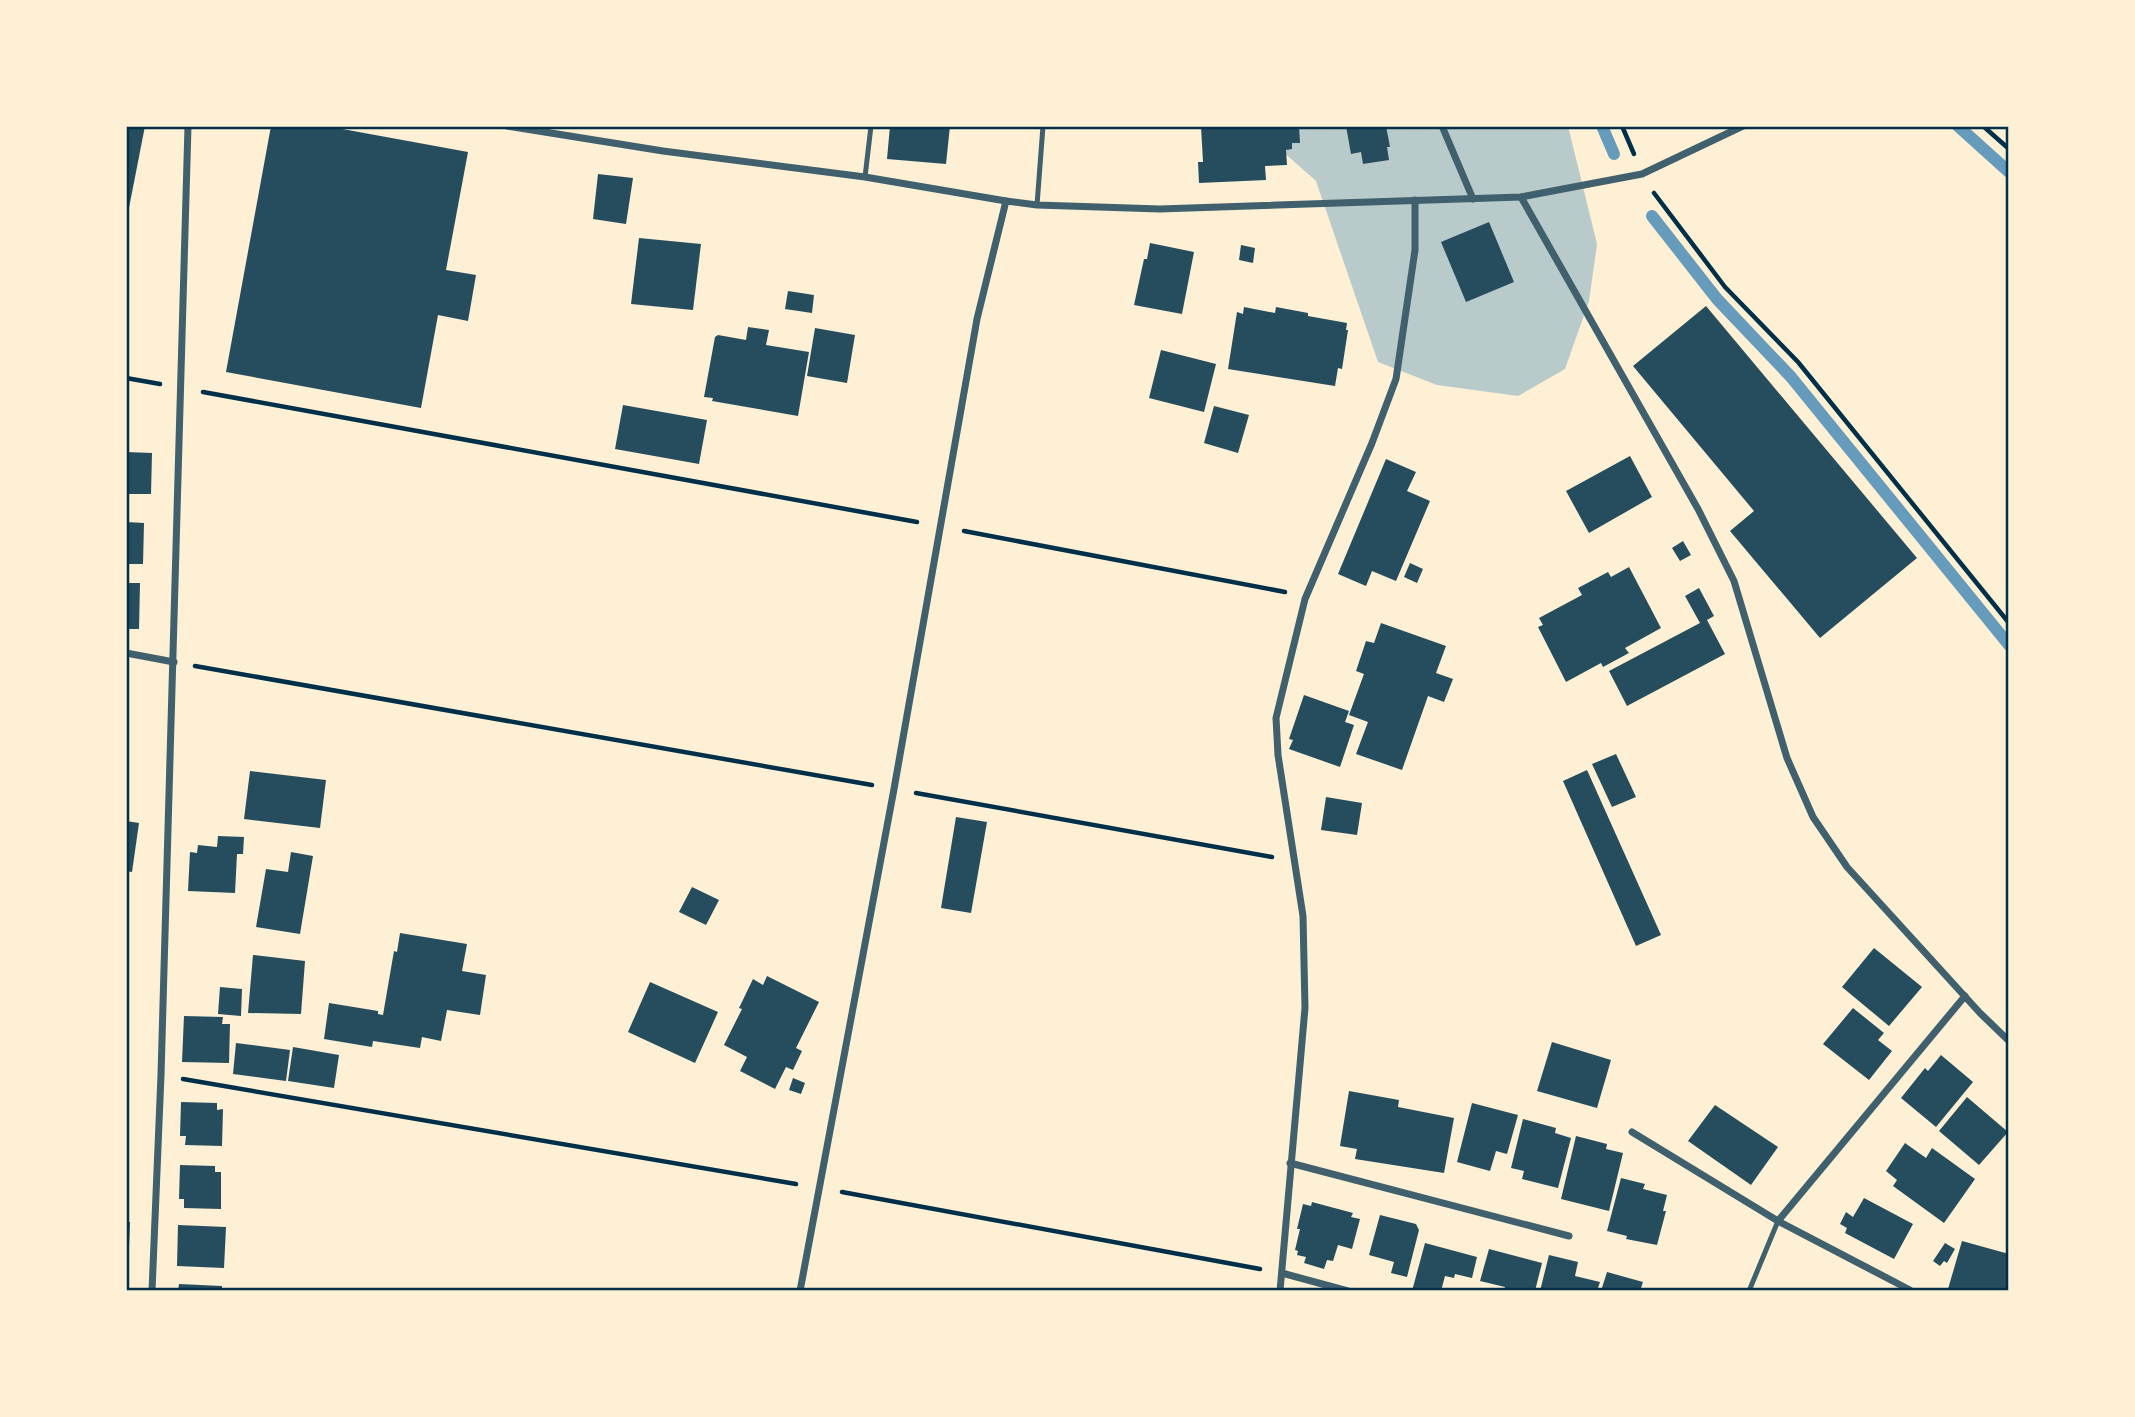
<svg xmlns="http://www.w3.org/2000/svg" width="2135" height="1417" font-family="'Fira Sans',sans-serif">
<rect width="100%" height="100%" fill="#fdf0d5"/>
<polygon fill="#b9caca" points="1229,126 1568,126 1597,244 1589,301 1565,369 1518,396 1437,385 1378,362 1316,181 1264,135"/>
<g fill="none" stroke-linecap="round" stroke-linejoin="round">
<g stroke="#669bbc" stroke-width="12">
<polyline points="1602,126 1614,154"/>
<polyline points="1958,126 2009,172"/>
<polyline points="1652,216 1717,299 1791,377 2009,645"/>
</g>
</g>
<g fill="#264d5e">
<polygon points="126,126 145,126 127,218 126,218"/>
<polygon points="271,126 326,126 468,152 446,270 476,275 468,321 438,315 421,408 226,372"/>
<polygon points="890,126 950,126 946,164 887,159"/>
<polygon points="1201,126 1299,126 1300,143 1292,143 1292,149 1286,150 1287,165 1265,166 1266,180 1199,183 1198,162 1203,162"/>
<polygon points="1346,126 1386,126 1390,147 1387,147 1389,160 1363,164 1361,152 1351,154"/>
<polygon points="598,174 633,178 626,224 593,219"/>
<polygon points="1489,222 1514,282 1466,302 1441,242"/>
<polygon points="639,238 701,244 693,310 631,304"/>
<polygon points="1150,243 1194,252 1182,314 1134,305 1144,259 1147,259"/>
<polygon points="1241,245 1255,248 1253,263 1239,260"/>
<polygon points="788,291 814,295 812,313 785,309"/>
<polygon points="1706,306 1917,558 1820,638 1730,531 1754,511 1633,366"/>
<polygon points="1244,307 1275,313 1276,307 1308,313 1308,316 1347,323 1346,330 1348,330 1342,369 1338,368 1335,386 1228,369 1237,312 1243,314"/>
<polygon points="748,327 769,330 766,345 809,352 798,416 712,401 713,398 704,397 715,337 718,335 746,340"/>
<polygon points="815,328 855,335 847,383 807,376"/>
<polygon points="1161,350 1216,364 1204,412 1149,398"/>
<polygon points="623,405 707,420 699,464 615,449"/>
<polygon points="1214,406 1249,415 1238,453 1204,443"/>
<polygon points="126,452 152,453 151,494 126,494"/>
<polygon points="1630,456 1652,497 1589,533 1566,491"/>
<polygon points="1386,459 1416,472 1407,491 1430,501 1396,581 1372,571 1366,586 1338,574"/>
<polygon points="126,522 144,523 143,564 126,564"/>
<polygon points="1683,541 1691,555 1680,561 1672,548"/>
<polygon points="1410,563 1423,569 1417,583 1404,577"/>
<polygon points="1629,567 1661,628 1625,648 1629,653 1603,667 1601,663 1566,682 1538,627 1543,625 1539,618 1582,595 1578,588 1608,572 1611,577"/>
<polygon points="126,583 140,583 139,629 126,629"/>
<polygon points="1699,588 1714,616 1707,620 1725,654 1627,706 1609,671 1700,623 1685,596"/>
<polygon points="1381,623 1446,646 1436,673 1453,679 1444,702 1428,696 1402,770 1356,754 1368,722 1349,715 1364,674 1356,671 1366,641 1374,643"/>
<polygon points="1304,695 1349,711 1345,722 1354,725 1340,767 1289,749 1293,740 1289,739"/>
<polygon points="1616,754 1636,797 1612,807 1592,764"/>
<polygon points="1587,770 1661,935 1636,946 1563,781"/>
<polygon points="250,771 326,780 320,828 244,819"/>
<polygon points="1326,797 1362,803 1357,835 1321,830"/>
<polygon points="956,817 987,822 971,913 941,908"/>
<polygon points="126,821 139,823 132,872 126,871"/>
<polygon points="218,836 244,837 243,854 237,854 235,893 188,891 190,852 197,853 198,845 217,847"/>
<polygon points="291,852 313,856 300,934 256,927 266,869 288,872"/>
<polygon points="692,887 719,900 706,925 679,912"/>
<polygon points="400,933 467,944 462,971 486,975 480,1015 447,1010 441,1041 422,1037 420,1048 373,1041 372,1047 324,1039 329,1003 378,1011 378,1014 383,1015 394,951 397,952"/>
<polygon points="1874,948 1922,987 1889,1026 1842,987"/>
<polygon points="253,955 305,961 301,1014 248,1013"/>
<polygon points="767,976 819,1002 796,1048 802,1051 793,1070 786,1067 775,1089 740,1071 747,1057 724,1045 742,1009 739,1008 753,979 763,985"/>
<polygon points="650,982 718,1012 695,1063 628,1032"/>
<polygon points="220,987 242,989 241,1016 218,1014"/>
<polygon points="1853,1008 1884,1033 1878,1040 1892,1051 1869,1080 1823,1044"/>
<polygon points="184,1016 223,1017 222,1024 230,1024 229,1063 182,1062"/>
<polygon points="1552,1042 1611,1060 1597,1108 1537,1091"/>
<polygon points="236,1043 290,1050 286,1081 233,1074"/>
<polygon points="293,1047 339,1055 334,1088 288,1081"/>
<polygon points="1941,1055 1973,1082 1936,1127 1901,1098 1925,1068 1928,1071"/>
<polygon points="793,1078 805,1083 801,1094 789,1090"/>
<polygon points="1349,1091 1399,1100 1398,1107 1454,1118 1444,1173 1355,1159 1357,1149 1340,1146"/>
<polygon points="1967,1097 2008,1132 1979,1165 1939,1131"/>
<polygon points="181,1102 217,1103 217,1110 223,1109 222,1146 185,1145 186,1136 180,1136"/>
<polygon points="1472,1103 1518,1115 1507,1154 1496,1151 1490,1171 1457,1162"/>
<polygon points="1715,1105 1778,1147 1751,1185 1688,1141"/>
<polygon points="1523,1119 1556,1128 1555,1133 1571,1138 1558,1188 1522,1179 1524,1171 1511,1168"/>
<polygon points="1576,1136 1607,1144 1606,1149 1623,1153 1609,1211 1561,1199"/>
<polygon points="1905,1143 1926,1158 1932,1148 1975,1179 1944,1223 1893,1186 1897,1180 1886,1171"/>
<polygon points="180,1165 215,1166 215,1172 221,1172 221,1209 184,1208 184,1199 179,1199"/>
<polygon points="1621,1178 1645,1184 1643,1189 1667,1195 1663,1211 1666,1211 1657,1245 1626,1239 1627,1236 1607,1231"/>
<polygon points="1864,1198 1913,1224 1894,1259 1845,1233 1847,1228 1840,1224 1846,1212 1853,1217"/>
<polygon points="1312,1202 1353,1213 1351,1217 1360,1219 1352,1249 1338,1245 1333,1261 1327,1260 1324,1269 1304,1263 1306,1257 1297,1255 1298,1251 1295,1250 1300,1229 1297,1229 1303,1204 1311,1206"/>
<polygon points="1380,1215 1416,1224 1419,1230 1407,1277 1391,1273 1394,1262 1369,1255"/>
<polygon points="126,1222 130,1222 128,1272 126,1272"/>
<polygon points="178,1225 226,1227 224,1268 177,1266"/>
<polygon points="1962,1241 2009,1254 2009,1291 1957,1291 1948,1289"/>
<polygon points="1425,1243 1477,1257 1472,1278 1455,1274 1454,1278 1445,1276 1441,1291 1412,1291"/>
<polygon points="1945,1243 1955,1249 1947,1263 1944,1261 1940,1266 1933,1261"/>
<polygon points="1489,1249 1542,1263 1535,1291 1504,1291 1505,1287 1480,1281"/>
<polygon points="1549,1255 1578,1262 1575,1276 1600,1282 1597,1291 1540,1291"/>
<polygon points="1607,1272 1643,1282 1640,1291 1601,1291"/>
<polygon points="179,1284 222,1286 222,1291 178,1291"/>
</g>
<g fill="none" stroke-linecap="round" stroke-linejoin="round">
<g stroke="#003049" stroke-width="4.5">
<polyline points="1622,126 1634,154"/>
<polyline points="1983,126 2009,149"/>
<polyline points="1654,193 1725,287 1798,362 2009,623"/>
<polyline points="126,378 160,384"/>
<polyline points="203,392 917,522"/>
<polyline points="964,531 1285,592"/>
<polyline points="195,666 872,785"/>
<polyline points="916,793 1272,857"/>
<polyline points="183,1079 796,1184"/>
<polyline points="842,1192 1260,1269"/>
</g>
<g stroke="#3f606c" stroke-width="5">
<polyline points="865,177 871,126"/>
<polyline points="1037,205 1043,126"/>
<polyline points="1749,1291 1778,1221"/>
</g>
<g stroke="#3f606c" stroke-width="7">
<polyline points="507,126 663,151 865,177 1006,201 1037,205 1160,209 1521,197 1642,174 1743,126"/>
<polyline points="1442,126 1473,199"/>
<polyline points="1521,197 1698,509 1734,581 1787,758 1813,817 1847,867 1980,1013 2009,1041"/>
<polyline points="126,653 174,662"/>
<polyline points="1632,1132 1778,1221 1910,1290"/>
<polyline points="1290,1163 1569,1236"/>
<polyline points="1778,1221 1965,996"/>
<polyline points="1282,1273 1348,1291"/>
<polyline points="152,1291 161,1075 188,126"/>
<polyline points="800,1291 894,789 977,319 1006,201"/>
<polyline points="1280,1291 1305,1008 1303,916 1278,755 1276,718 1305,599 1372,443 1396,379 1415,250 1415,200"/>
</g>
</g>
<rect width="2135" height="1417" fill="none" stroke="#fdf0d5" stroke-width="256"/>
<rect x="128" y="128" width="1879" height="1161" fill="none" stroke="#003049" stroke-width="2.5"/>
</svg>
